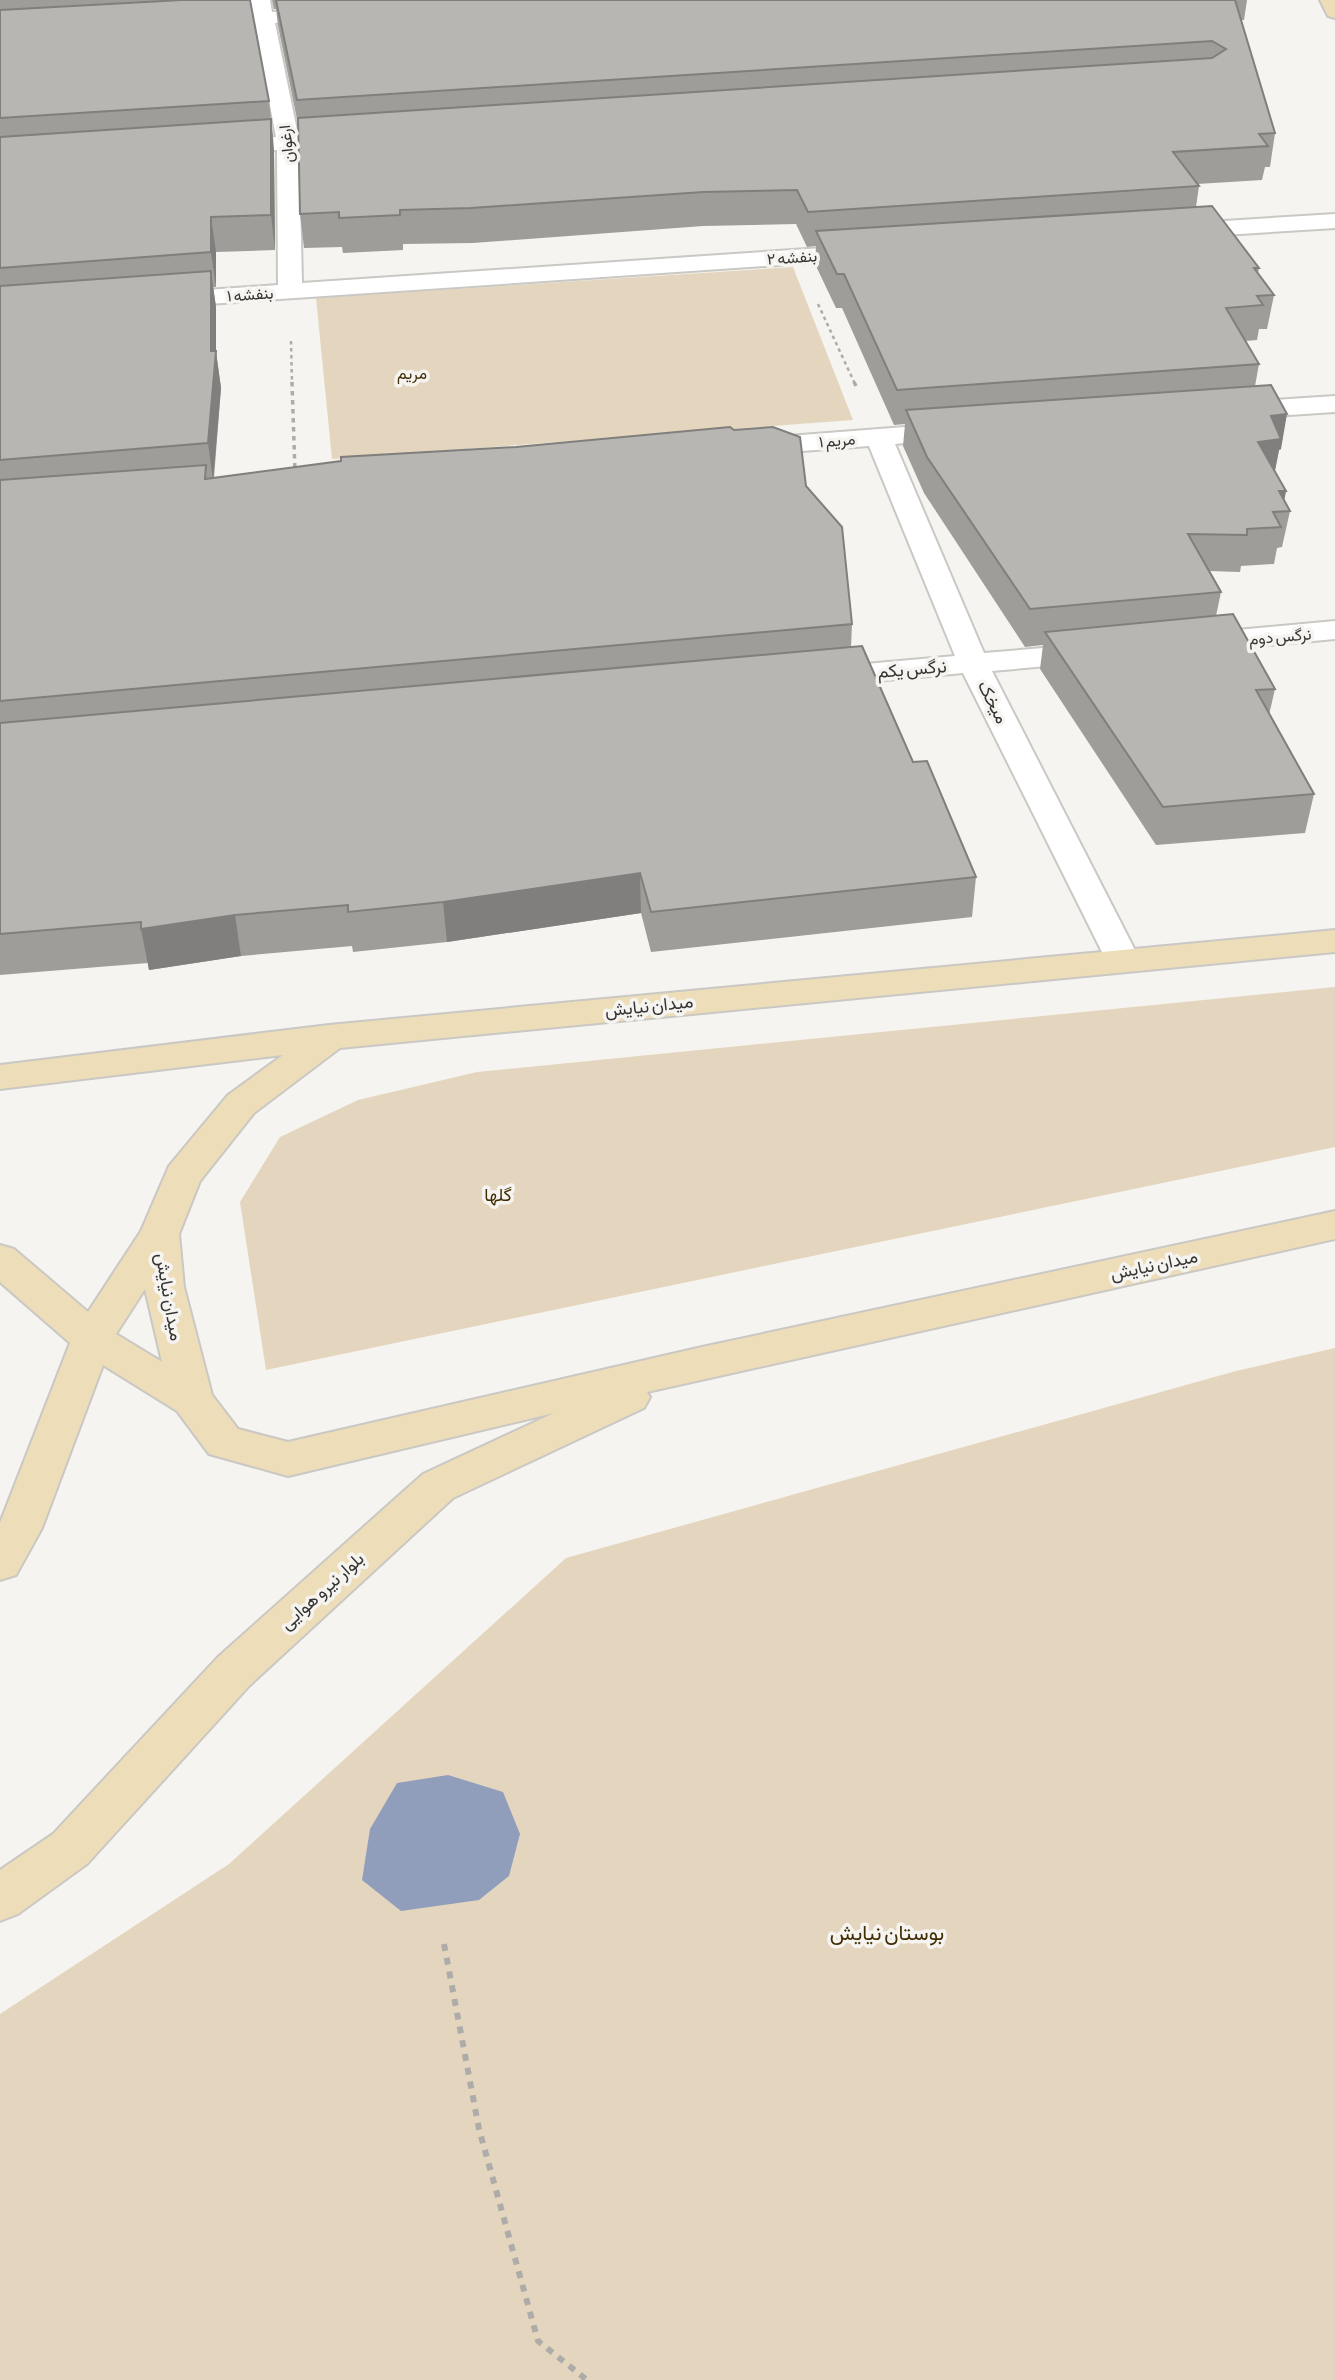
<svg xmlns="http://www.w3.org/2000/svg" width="1335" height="2380" font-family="'Asap Condensed',Vazirmatn,sans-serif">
<rect width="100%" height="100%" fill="#f6f4f0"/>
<g fill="#e4d6be">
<polygon points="793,267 853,420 332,459 316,298"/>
<polygon points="1335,987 1335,1147 266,1370 240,1202 280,1137 358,1100 477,1072"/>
<polygon points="1335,1348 1335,2380 0,2380 0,2014 229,1864 566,1558 1236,1371"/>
</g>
<polygon fill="#909ebc" points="448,1775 503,1792 520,1834 509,1876 479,1900 401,1911 362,1880 370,1829 397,1783"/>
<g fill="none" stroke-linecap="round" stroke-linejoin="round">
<g stroke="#cac8c4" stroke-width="4">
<g id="street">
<polygon points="250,0 270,0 272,12 330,8 340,14 330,20 275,23 298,135 351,131 362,138 351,145 299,148 302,283 868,245 876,247 880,252 876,257 868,259 164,307 155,305 152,300 155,295 164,293 278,285 277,150 222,154 211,147 222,140 276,137 255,25 201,28 191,22 201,16 253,13"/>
<polygon points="1335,214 1335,228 1176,238 1168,236 1164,231 1168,226 1176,224"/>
<polygon points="1335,396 1335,412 1230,419 1221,417 1217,411 1221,405 1230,403"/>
<polygon points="957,423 966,425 970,431 966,437 895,444 984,653 1092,644 1103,647 1107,653 1103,659 1092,662 992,671 1140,960 1135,968 1123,971 1111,968 1106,960 963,673 821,686 810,683 806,677 810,671 821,668 955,656 869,446 749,455 740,453 736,447 740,441 749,439"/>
<polygon points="1335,621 1335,639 1194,652 1183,649 1179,643 1183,637 1194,634"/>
</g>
</g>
<g stroke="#cac8c4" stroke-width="4">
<g id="secondary">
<polygon points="1320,0 1335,0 1335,18 1328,16"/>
<path d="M1335,930V952L340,1048L254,1113L200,1181L179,1234L184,1287L212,1395L238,1429L288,1442L702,1347L1335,1211V1239L647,1392L650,1397L644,1408L453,1498L250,1685L87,1864L18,1914L0,1921V1870L53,1834L218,1657L423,1474L554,1413L288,1476L209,1454L177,1411L103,1365L42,1528L16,1575L0,1580V1523L70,1343L0,1282V1245L14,1249L88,1312L141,1231L169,1166L228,1095L283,1055L0,1089V1065L329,1025ZM145,1289L162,1362L116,1334Z"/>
</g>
</g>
<g stroke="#aeaca9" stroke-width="2.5" stroke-dasharray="3.5 3.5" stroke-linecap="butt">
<polyline points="818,304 855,384"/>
<polyline points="291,341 292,384"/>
</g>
<g stroke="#aeaca9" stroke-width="3.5" stroke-dasharray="4.5 4.5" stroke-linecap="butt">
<polyline points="292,382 295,472"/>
<polyline points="854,382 857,388"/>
</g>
<polyline stroke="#aeaca9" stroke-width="6" stroke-dasharray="7 7" stroke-linecap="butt" points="444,1944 479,2129 538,2341 587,2380"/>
<use href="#street" fill="#fff" fill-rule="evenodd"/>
<use href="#secondary" fill="#edddb8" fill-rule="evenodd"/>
</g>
<g fill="#9e9d99">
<polygon points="0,0 250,0 269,101 273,135 274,153 275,250 216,252 216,287 213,287 216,307 216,352 221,388 214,478 806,486 852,624 851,647 976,877 972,917 651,952 641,913 447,942 353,952 352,946 241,956 149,970 148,963 0,975"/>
<polygon points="272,0 1247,0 1244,20 1241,20 1275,133 1270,167 1265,167 1262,180 1197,184 1199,186 1196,207 1259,268 1258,273 1274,295 1267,329 1259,329 1257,340 1245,341 1259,364 1255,386 1281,449 1279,450 1275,471 1286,491 1284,501 1290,511 1282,547 1277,548 1274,564 1241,566 1240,572 1209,571 1221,592 1216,616 1275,689 1269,715 1314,794 1305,833 1156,845 1040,669 1043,645 1025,647 924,493 903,446 905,424 894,425 842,308 836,308 815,264 816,246 807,247 796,224 703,226 473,243 403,244 403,250 343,253 342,247 304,248 300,214 298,124 278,26 276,9 274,9"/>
</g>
<g fill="#817f7d">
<polygon points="271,119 274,153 275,250 271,215"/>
<polygon points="211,217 216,252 216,287 211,252"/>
<polygon points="211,271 216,307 216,352 221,388 213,481 208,443 211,351"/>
<polygon points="1287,414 1281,449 1279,450 1274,475 1258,442 1271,416"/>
<polygon points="1279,491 1286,491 1282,511"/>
<polygon points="640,873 641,913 447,942 443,902"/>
<polygon points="235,915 241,956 149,970 141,929"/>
</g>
<g fill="#b8b6b2" stroke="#817f7d" stroke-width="2">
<polygon points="182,0 250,0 269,101 0,118 0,10"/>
<polygon points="276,0 1235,0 1275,133 1259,134 1268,146 1173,152 1199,186 808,212 797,190 703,192 471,208 400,210 400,215 339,218 339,212 300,214 298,118 1212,58 1226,49 1212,41 297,100"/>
<polygon points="271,119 271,215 211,217 211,252 0,268 0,137"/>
<polygon points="1212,206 1259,268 1254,268 1274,295 1257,296 1263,305 1226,308 1259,364 897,390 844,274 837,274 816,231"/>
<polygon points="211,271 211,351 216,351 208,443 0,460 0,286"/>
<polygon points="1271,385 1287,414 1271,416 1281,439 1258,442 1286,491 1279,491 1290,511 1273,512 1281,527 1247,529 1247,535 1188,534 1221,592 1030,609 927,457 906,410"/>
<polygon points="730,427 734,430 773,427 800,437 806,486 842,527 852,624 0,701 0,480 206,465 205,479 341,461 341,457 516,447"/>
<polygon points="1233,614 1275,689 1256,690 1314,794 1163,807 1045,632"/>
<polygon points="862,646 913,762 927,761 976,877 651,912 640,873 443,902 348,912 348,905 235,915 141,929 141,922 0,934 0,723"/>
</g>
<g text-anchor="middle" stroke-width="7" stroke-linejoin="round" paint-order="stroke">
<g font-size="16" fill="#363533" stroke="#f6f4f0">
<text transform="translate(286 144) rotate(-96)" y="6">ارغوان</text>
<text transform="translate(792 257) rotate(-4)" y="6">بنفشه ۲</text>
<text transform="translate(250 294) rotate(-4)" y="6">بنفشه ۱</text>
<text transform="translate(837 440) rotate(-5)" y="6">مریم ۱</text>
<text transform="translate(1280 636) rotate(-5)" y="6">نرگس دوم</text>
</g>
<g font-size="16" fill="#412d03" stroke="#f6f4f0">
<text x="412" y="379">مریم</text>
</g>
<g font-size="18" fill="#363533" stroke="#f6f4f0">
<text transform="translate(912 669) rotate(-5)" y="6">نرگس یکم</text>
<text transform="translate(993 702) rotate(63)" y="6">میخک</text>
<text transform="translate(649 1006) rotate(-6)" y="6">میدان نیایش</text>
<text transform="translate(1154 1265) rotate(-12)" y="6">میدان نیایش</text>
<text transform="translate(169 1297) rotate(80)" y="6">میدان نیایش</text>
<text transform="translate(322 1591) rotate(-42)" y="6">بلوار نیرو هوایی</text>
</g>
<g font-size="18" fill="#412d03" stroke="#f6f4f0">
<text x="498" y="1201">گلها</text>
</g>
<g font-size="21" fill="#412d03" stroke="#f6f4f0">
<text x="887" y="1940">بوستان نیایش</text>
</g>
</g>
</svg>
